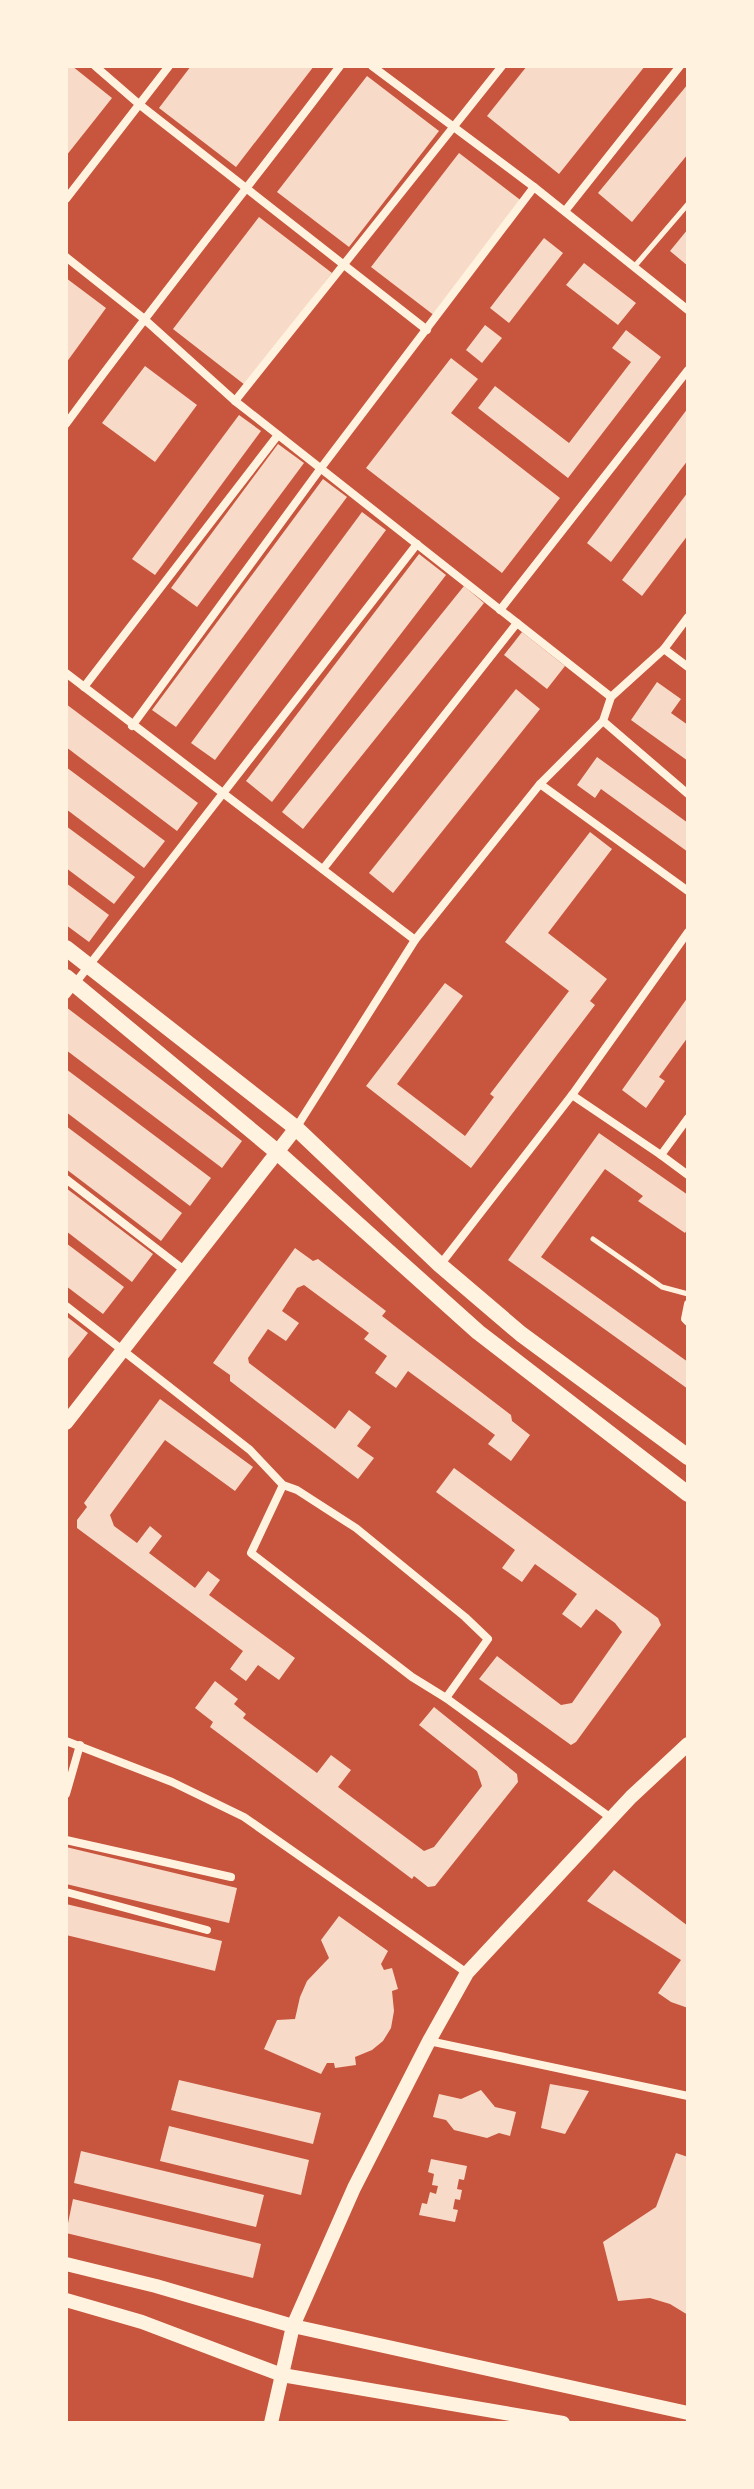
<svg xmlns="http://www.w3.org/2000/svg" width="754" height="2489" font-family="'Zilla Slab',serif">
<rect width="100%" height="100%" fill="#c8553d"/>
<g fill="#f7dbc8">
<polygon points="66,66 72,66 112,98 66,156"/>
<polygon points="191,66 314,66 236,167 159,108"/>
<polygon points="527,66 645,66 559,174 487,116"/>
<polygon points="367,76 439,131 349,247 277,192"/>
<polygon points="688,84 688,154 632,222 598,193"/>
<polygon points="459,153 523,202 435,316 371,267"/>
<polygon points="259,217 332,273 245,385 173,329"/>
<polygon points="688,229 688,266 670,251"/>
<polygon points="544,238 563,253 509,323 490,308"/>
<polygon points="584,263 636,303 618,325 566,285"/>
<polygon points="66,278 106,308 66,363"/>
<polygon points="485,325 502,338 482,363 466,350"/>
<polygon points="626,330 661,357 568,478 478,408 495,386 569,443 631,362 612,348"/>
<polygon points="451,358 478,379 451,413 560,498 502,573 366,468"/>
<polygon points="145,366 197,405 155,462 102,423"/>
<polygon points="688,408 688,460 611,562 587,543"/>
<polygon points="239,415 261,431 155,575 132,559"/>
<polygon points="278,444 304,463 197,607 171,588"/>
<polygon points="323,479 347,497 176,727 152,710"/>
<polygon points="688,492 688,535 642,596 622,580"/>
<polygon points="362,512 386,530 215,760 191,743"/>
<polygon points="419,554 446,575 272,802 246,781"/>
<polygon points="464,586 484,603 303,829 282,812"/>
<polygon points="522,632 565,666 547,689 504,655"/>
<polygon points="657,682 681,699 671,713 688,725 688,761 631,720"/>
<polygon points="516,689 540,709 393,893 369,873"/>
<polygon points="66,704 198,803 177,831 66,747"/>
<polygon points="597,757 688,823 688,852 601,789 595,798 577,785"/>
<polygon points="66,767 165,841 144,868 66,809"/>
<polygon points="66,826 135,877 114,904 66,868"/>
<polygon points="590,832 612,849 548,933 607,979 590,1001 595,1005 471,1168 366,1086 445,983 463,996 397,1084 465,1136 494,1097 490,1094 569,991 505,942"/>
<polygon points="66,883 109,915 89,942 66,925"/>
<polygon points="688,997 688,1037 659,1077 665,1081 646,1108 622,1090"/>
<polygon points="66,1007 242,1141 222,1168 66,1050"/>
<polygon points="66,1069 211,1178 190,1206 66,1112"/>
<polygon points="66,1126 182,1213 161,1241 66,1169"/>
<polygon points="599,1133 688,1195 688,1228 685,1233 638,1201 643,1196 605,1169 541,1257 688,1362 688,1389 508,1260"/>
<polygon points="66,1188 153,1254 132,1282 66,1231"/>
<polygon points="66,1243 124,1287 103,1314 66,1286"/>
<polygon points="295,1248 313,1261 318,1259 386,1311 382,1316 511,1415 512,1421 530,1435 511,1461 488,1444 495,1435 408,1371 396,1388 375,1373 387,1356 364,1339 369,1333 304,1285 297,1288 282,1311 299,1323 286,1341 268,1329 248,1358 249,1363 335,1429 349,1410 371,1427 357,1446 374,1458 358,1479 230,1381 230,1375 213,1363"/>
<polygon points="66,1316 88,1333 66,1361"/>
<polygon points="160,1399 253,1467 235,1491 165,1440 110,1515 114,1526 137,1543 150,1526 162,1536 149,1553 195,1588 208,1571 220,1580 209,1595 295,1658 279,1680 258,1665 246,1681 230,1669 243,1651 77,1528 77,1520 87,1507 84,1503"/>
<polygon points="454,1468 658,1618 661,1625 576,1742 571,1745 479,1679 497,1656 561,1705 572,1703 622,1632 615,1623 596,1609 581,1628 562,1614 577,1594 535,1564 522,1582 502,1568 515,1550 436,1492"/>
<polygon points="215,1681 238,1699 234,1704 246,1714 243,1718 317,1773 331,1755 351,1770 338,1787 424,1851 434,1847 482,1786 477,1771 419,1725 434,1707 517,1774 518,1782 435,1886 428,1887 414,1876 412,1879 210,1727 213,1722 195,1708"/>
<polygon points="66,1847 237,1888 229,1923 66,1884"/>
<polygon points="614,1870 688,1926 688,2008 671,2002 658,1993 681,1960 587,1901"/>
<polygon points="66,1904 222,1941 215,1971 66,1935"/>
<polygon points="339,1916 388,1951 381,1964 384,1970 392,1968 398,1989 392,1991 394,2011 391,2028 383,2041 372,2050 355,2057 356,2065 335,2068 334,2063 327,2063 321,2074 264,2049 277,2020 295,2019 300,1997 307,1981 329,1958 321,1940"/>
<polygon points="179,2080 321,2113 313,2144 171,2110"/>
<polygon points="550,2084 589,2091 565,2134 541,2128"/>
<polygon points="481,2090 495,2107 516,2112 510,2136 499,2133 487,2138 454,2130 446,2120 433,2117 439,2094 461,2099"/>
<polygon points="169,2126 309,2160 301,2195 160,2161"/>
<polygon points="81,2151 264,2195 256,2227 74,2183"/>
<polygon points="676,2153 688,2157 688,2315 670,2304 650,2298 618,2301 603,2242 656,2207"/>
<polygon points="431,2159 467,2166 464,2180 459,2179 457,2189 462,2190 460,2200 455,2199 453,2209 458,2210 455,2222 419,2215 422,2203 427,2204 430,2192 436,2194 438,2186 432,2185 434,2174 428,2172"/>
<polygon points="73,2199 261,2244 253,2278 66,2233"/>
</g>
<g fill="none" stroke-linecap="round" stroke-linejoin="round">
<g stroke="#fff3e0" stroke-width="5">
<polyline points="634,267 688,204"/>
<polyline points="593,1239 662,1287 688,1294"/>
</g>
<g stroke="#fff3e0" stroke-width="8">
<polyline points="95,66 140,105 427,330"/>
<polyline points="372,66 534,187 688,310"/>
<polyline points="66,199 169,66"/>
<polyline points="565,211 680,66"/>
<polyline points="66,257 143,318 235,401 611,697"/>
<polyline points="235,401 502,66"/>
<path d="M66,424C155,302 250,186 340,66"/>
<polyline points="500,610 688,370"/>
<polyline points="664,649 688,667"/>
<polyline points="66,673 415,940"/>
<polyline points="84,687 278,435"/>
<polyline points="603,721 688,794"/>
<polyline points="132,726 321,468 534,187"/>
<polyline points="540,784 688,891"/>
<polyline points="323,869 517,623"/>
<polyline points="66,995 417,544"/>
<polyline points="572,1095 661,1155"/>
<polyline points="688,1118 661,1155 688,1175"/>
<polyline points="296,1128 415,940 540,784 603,721 611,697 664,649 688,617"/>
<polyline points="66,1179 184,1270"/>
<polyline points="440,1265 572,1095 688,932"/>
<polyline points="688,1304 685,1319 688,1322"/>
<polyline points="66,1306 250,1450 283,1485 297,1490 356,1528 465,1617 488,1639 446,1698"/>
<polyline points="283,1485 251,1553 412,1677 446,1698 611,1818"/>
<polyline points="66,1741 172,1782 244,1817 467,1973"/>
<polyline points="66,1794 80,1745"/>
<polyline points="66,1840 231,1877"/>
<polyline points="66,1892 207,1930"/>
<polyline points="429,2041 688,2096"/>
</g>
<g stroke="#fff3e0" stroke-width="14">
<polyline points="66,1423 296,1128"/>
<polyline points="271,2423 293,2326 354,2188 429,2041 467,1973 631,1797 688,1744"/>
</g>
<g stroke="#fff3e0" stroke-width="14">
<polyline points="66,2264 156,2286 293,2326 688,2413"/>
<polyline points="66,2300 142,2322 282,2375 563,2423"/>
</g>
<g stroke="#fff3e0" stroke-width="16">
<polyline points="66,948 296,1128 440,1265 521,1334 688,1457"/>
<polyline points="66,977 276,1151 478,1332 688,1494"/>
</g>
</g>
<rect width="754" height="2489" fill="none" stroke="#fff3e0" stroke-width="136"/>
</svg>
